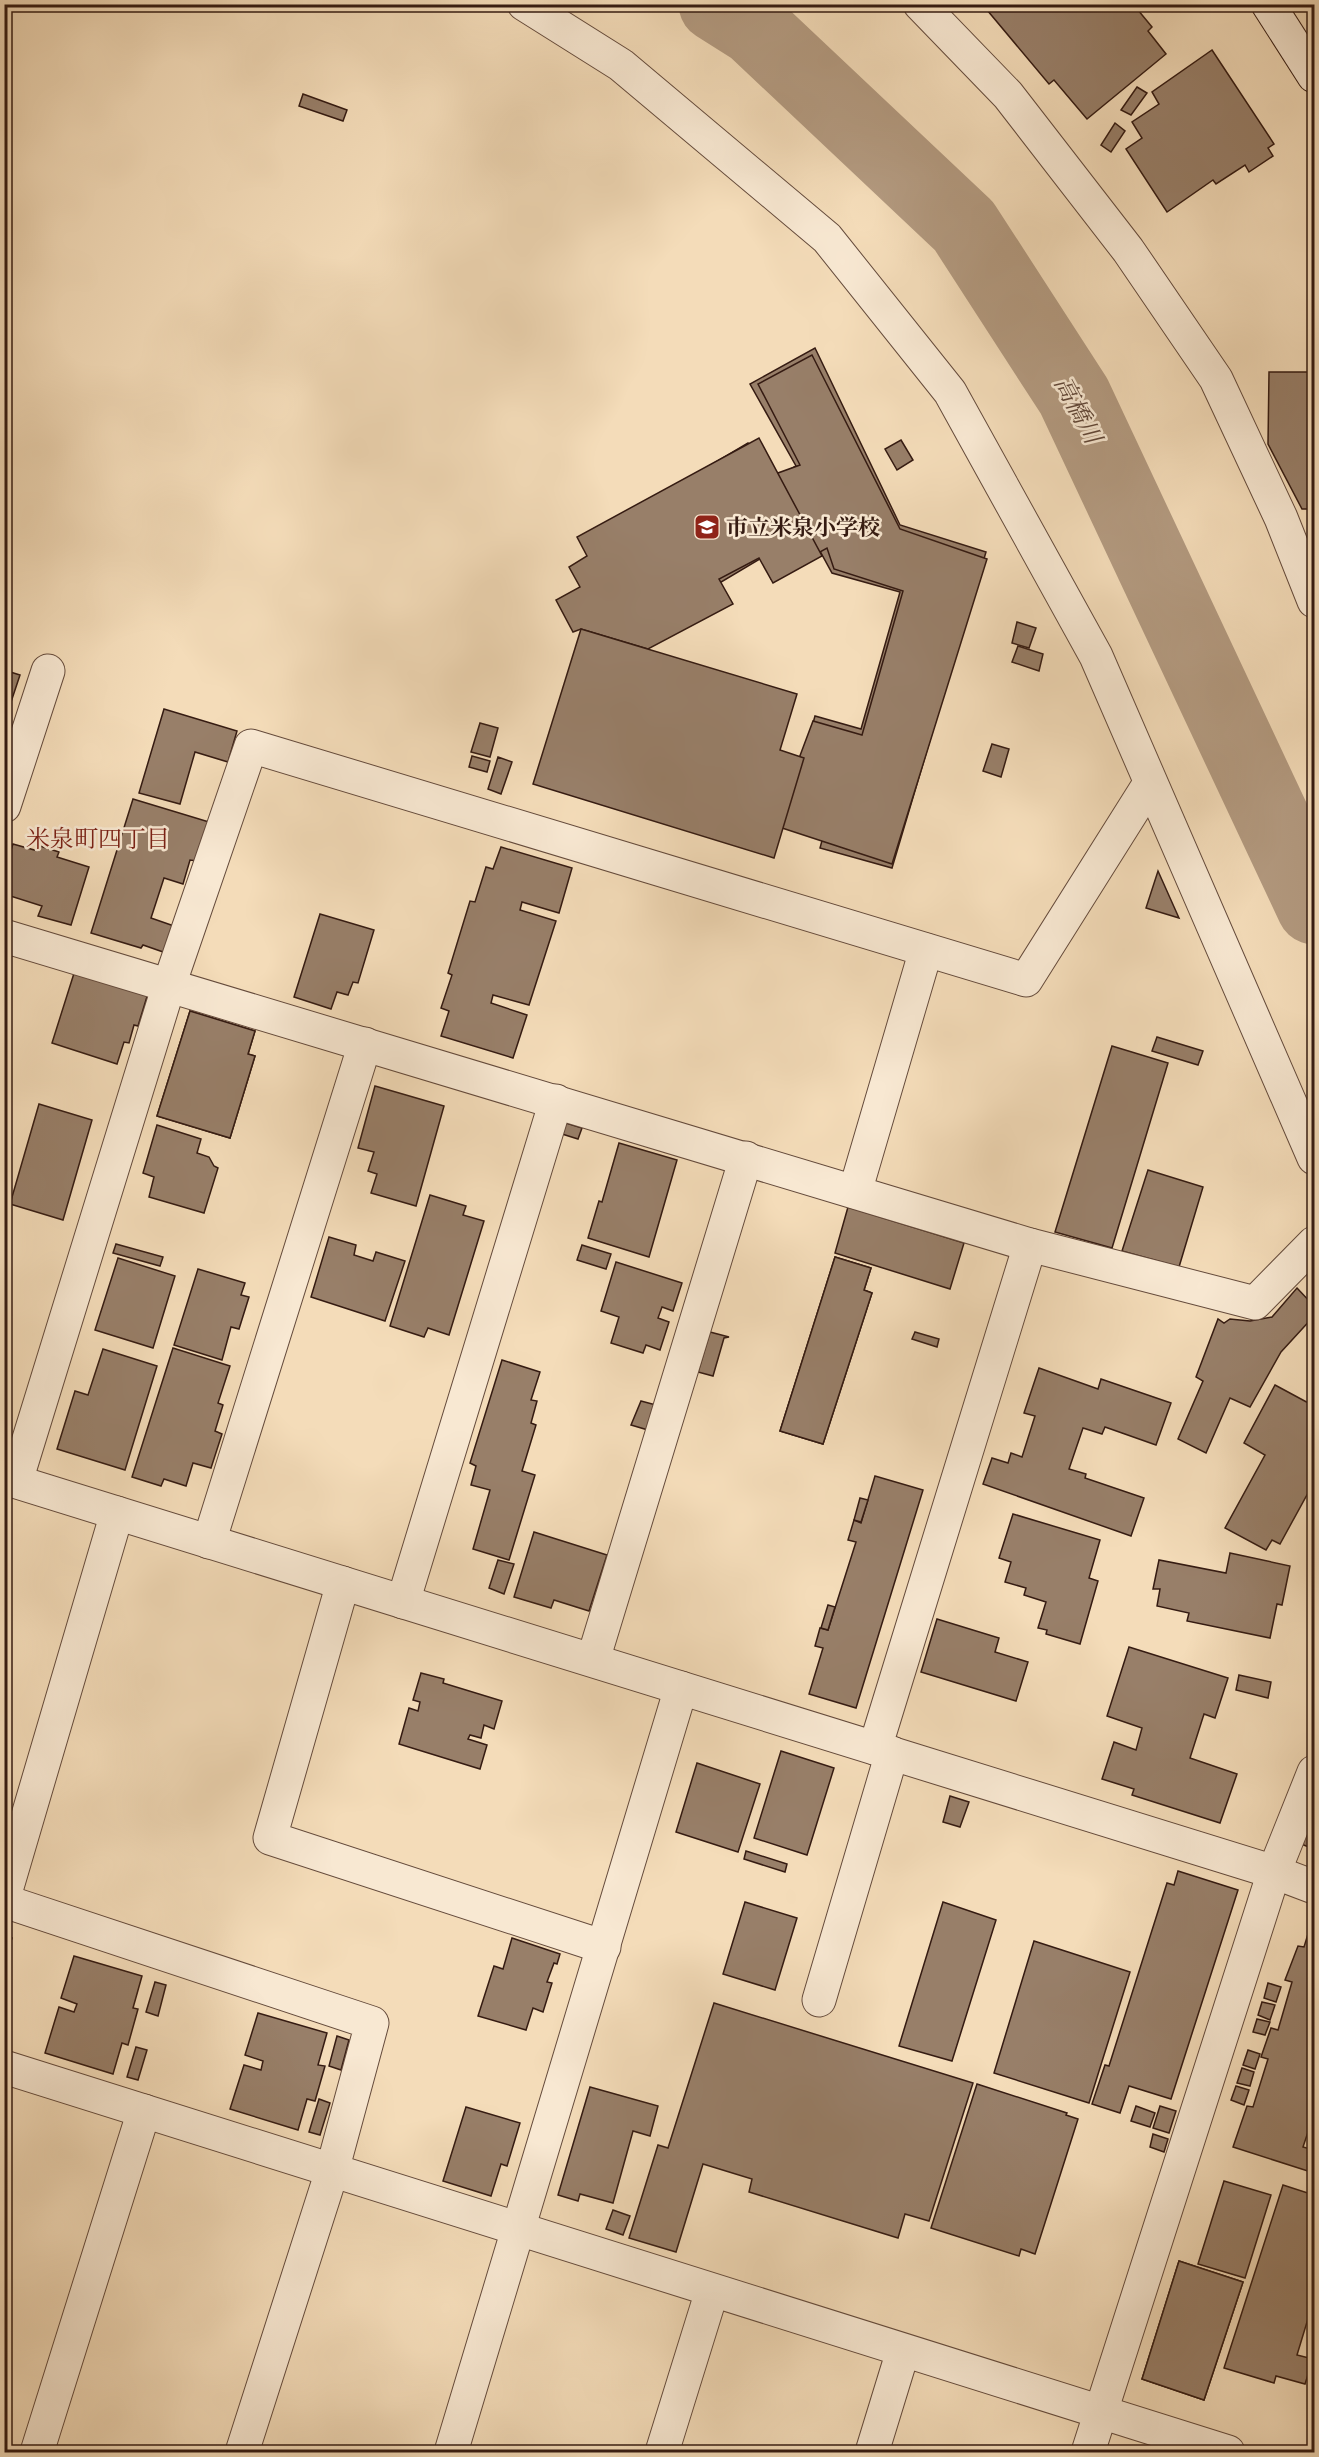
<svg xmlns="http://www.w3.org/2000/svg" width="1319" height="2457" font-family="'IM FELL DW Pica','Noto Serif JP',serif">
<rect width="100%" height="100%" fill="#f4dcb9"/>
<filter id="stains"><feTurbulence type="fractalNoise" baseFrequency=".00333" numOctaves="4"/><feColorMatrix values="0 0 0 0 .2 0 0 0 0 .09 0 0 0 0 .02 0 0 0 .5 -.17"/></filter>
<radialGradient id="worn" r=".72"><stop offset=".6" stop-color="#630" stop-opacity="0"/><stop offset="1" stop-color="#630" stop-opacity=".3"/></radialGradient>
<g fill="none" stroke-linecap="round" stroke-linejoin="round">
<polyline stroke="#b39a80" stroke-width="75" points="716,4 754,28 964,226 1074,396 1314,907"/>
</g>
<g fill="#987f69" stroke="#351b12" stroke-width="1.5">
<polygon points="982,4 1133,4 1152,27 1148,31 1166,54 1087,119 1054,80 1049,84"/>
<polygon points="1212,50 1274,144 1268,148 1273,156 1249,172 1245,165 1216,184 1213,180 1167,212 1126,149 1142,138 1132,122 1159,104 1152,92"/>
<polygon points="1137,87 1147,93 1131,115 1121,110"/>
<polygon points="303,94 347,110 343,121 299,106"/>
<polygon points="1115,123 1125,131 1111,152 1101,145"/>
<polygon points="815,348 900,525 986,552 892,868 820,848 823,837 784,826 815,716 861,729 900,592 832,573 779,476 796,466 750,384"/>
<polygon points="812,355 900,529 987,559 892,864 779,827 773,850 539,779 585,636 785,701 776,751 798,761 813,721 862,735 903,591 834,569 827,548 771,579 763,557 716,585 727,602 645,642 571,623 562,606 588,583 578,567 592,555 589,537 748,443 775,474 800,465 758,384"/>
<polygon points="1269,372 1314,372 1314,509 1302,509 1268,444"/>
<polygon points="759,438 822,556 773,583 759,558 719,579 733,604 648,649 581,629 573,632 556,600 580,587 569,567 587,556 577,537"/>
<polygon points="901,440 913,460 897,470 885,449"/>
<polygon points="1017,622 1036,628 1029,648 1012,643"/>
<polygon points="581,629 797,694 780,750 804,758 774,858 533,784"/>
<polygon points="1018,646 1043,654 1039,671 1012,662"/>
<polygon points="4,670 20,675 4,723"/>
<polygon points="164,709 237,731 228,762 195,752 180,804 139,793"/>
<polygon points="480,723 498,728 490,757 471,752"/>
<polygon points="992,744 1009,749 1001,777 983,771"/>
<polygon points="472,756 490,761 487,772 469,767"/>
<polygon points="498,757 512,762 501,794 488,789"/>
<polygon points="133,799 209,822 197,861 190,860 183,884 164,878 151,918 174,926 166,953 143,945 141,948 91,933"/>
<polygon points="13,844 38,851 40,846 59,852 57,857 89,867 71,925 38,916 42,906 4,894 4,872"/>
<polygon points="501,847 572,868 559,913 522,902 520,910 556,921 529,1005 493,995 491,1003 527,1015 513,1058 441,1036 449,1011 441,1008 452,975 448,973 470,901 475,902 486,867 493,869"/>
<polygon points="1158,871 1179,918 1146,908"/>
<polygon points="320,914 374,930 358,983 353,982 348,995 337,992 331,1009 294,997"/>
<polygon points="76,967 149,990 138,1026 134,1025 129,1043 124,1042 117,1064 52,1043"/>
<polygon points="190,1011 255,1031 248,1054 255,1056 230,1138 157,1116"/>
<polygon points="190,1011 255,1031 248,1054 255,1056 230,1138 157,1116"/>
<polygon points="1157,1037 1203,1051 1198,1065 1152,1051"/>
<polygon points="1112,1046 1168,1063 1112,1248 1055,1232"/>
<polygon points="375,1086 444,1106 416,1206 371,1193 377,1174 368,1171 374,1152 358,1148"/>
<polygon points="39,1104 92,1120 63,1220 10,1204"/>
<polygon points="566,1123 582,1128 578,1139 562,1134"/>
<polygon points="157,1125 201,1139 197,1153 209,1157 214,1166 218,1168 204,1213 149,1197 154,1177 143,1173"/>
<polygon points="619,1143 677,1160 649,1257 588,1238 599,1201 602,1202"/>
<polygon points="1148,1170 1203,1187 1179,1267 1122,1251"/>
<polygon points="430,1195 466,1206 463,1215 484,1221 449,1335 428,1328 424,1337 390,1326"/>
<polygon points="848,1207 964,1243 950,1289 835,1253"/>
<polygon points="329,1237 356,1245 354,1255 373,1261 376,1252 405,1261 385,1321 311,1297"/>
<polygon points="116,1244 163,1257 160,1266 113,1253"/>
<polygon points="582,1245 611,1254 606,1269 577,1260"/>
<polygon points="835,1257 871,1268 864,1290 872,1293 823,1444 780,1431"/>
<polygon points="835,1257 871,1268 864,1290 872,1293 823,1444 780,1431"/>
<polygon points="118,1258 175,1276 153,1348 95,1330"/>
<polygon points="616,1262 682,1283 673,1311 662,1307 658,1318 669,1322 660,1350 646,1345 643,1353 611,1343 619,1317 601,1311"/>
<polygon points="198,1269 245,1283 241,1295 249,1297 239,1329 231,1327 222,1360 174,1345"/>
<polygon points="1297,1288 1314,1306 1314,1316 1281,1352 1250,1407 1230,1398 1206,1453 1178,1439 1203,1381 1196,1377 1218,1319 1224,1323 1230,1319 1250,1321 1272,1317"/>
<polygon points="710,1332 729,1337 724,1338 713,1376 698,1372"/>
<polygon points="915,1332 939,1339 937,1347 912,1339"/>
<polygon points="173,1348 230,1366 218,1403 223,1405 215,1431 222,1434 211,1468 193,1463 186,1486 164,1479 161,1486 132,1477"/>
<polygon points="103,1349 157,1366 125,1470 57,1449 75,1391 88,1395"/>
<polygon points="502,1360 540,1372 531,1400 537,1401 531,1423 536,1425 522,1471 535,1475 509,1560 473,1549 490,1490 471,1485 476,1466 470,1463"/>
<polygon points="1039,1368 1098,1389 1101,1379 1171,1403 1156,1445 1105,1427 1102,1434 1083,1428 1069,1469 1086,1474 1085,1478 1144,1498 1131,1536 983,1484 992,1458 1008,1463 1011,1453 1022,1457 1035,1416 1024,1413"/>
<polygon points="1275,1385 1314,1406 1314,1482 1280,1544 1272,1540 1266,1550 1225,1528 1265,1455 1244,1443"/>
<polygon points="641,1401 656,1405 648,1430 631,1425"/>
<polygon points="875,1476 923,1490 856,1708 809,1694 823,1648 815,1646 820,1628 828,1630 856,1542 848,1540 854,1520 861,1523"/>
<polygon points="860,1498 868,1500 861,1522 854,1520"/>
<polygon points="1013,1514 1100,1540 1089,1578 1098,1581 1080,1644 1046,1634 1047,1630 1038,1628 1046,1602 1024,1595 1026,1588 1005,1582 1011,1562 999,1558"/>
<polygon points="534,1532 607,1555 589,1611 554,1600 551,1608 514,1597"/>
<polygon points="1230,1553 1290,1566 1282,1605 1277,1604 1270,1638 1187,1621 1189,1613 1157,1606 1160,1589 1153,1589 1159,1560 1226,1573"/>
<polygon points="498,1560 514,1564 504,1594 489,1588"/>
<polygon points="828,1605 835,1607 828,1630 821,1628"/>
<polygon points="937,1619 999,1638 995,1652 1028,1662 1016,1701 921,1672"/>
<polygon points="1129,1647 1228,1678 1215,1718 1204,1714 1190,1758 1237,1774 1220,1823 1132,1795 1134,1789 1102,1779 1114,1742 1136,1750 1142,1728 1107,1716"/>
<polygon points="421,1673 444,1679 443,1683 502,1701 494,1729 484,1725 481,1738 470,1735 468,1739 487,1745 480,1769 399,1744 409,1708 418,1711 420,1702 413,1700"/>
<polygon points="1239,1675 1271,1682 1268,1698 1236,1690"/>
<polygon points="781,1751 834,1768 807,1855 754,1838"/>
<polygon points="697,1763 760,1784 738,1852 676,1832"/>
<polygon points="950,1796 969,1802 960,1827 943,1822"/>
<polygon points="1314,1811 1314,1849 1301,1844"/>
<polygon points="746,1851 787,1864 785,1872 744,1859"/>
<polygon points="1178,1871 1238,1890 1171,2099 1129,2086 1120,2113 1092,2104 1105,2065 1109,2066 1167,1883 1174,1885"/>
<polygon points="745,1902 797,1918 775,1990 723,1974"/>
<polygon points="943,1902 996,1920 952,2061 899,2046"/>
<polygon points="1312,1921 1314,1922 1314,2120 1312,2120 1303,2147 1314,2150 1314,2173 1233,2147 1247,2106 1253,2107 1268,2059 1261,2057 1271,2028 1278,2030 1292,1982 1285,1980 1298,1946 1304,1947"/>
<polygon points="4,1936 12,1938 4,1962"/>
<polygon points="512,1938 560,1954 557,1964 554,1963 547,1982 552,1983 543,2012 533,2008 526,2030 478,2016 494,1966 503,1969"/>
<polygon points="1034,1941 1130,1972 1089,2103 994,2073"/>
<polygon points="74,1956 142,1976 133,2008 138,2009 128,2045 122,2043 113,2074 45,2053 59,2007 74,2012 77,2004 61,1998"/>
<polygon points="155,1982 166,1985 158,2016 146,2012"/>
<polygon points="1268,1983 1281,1987 1276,2002 1264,1998"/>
<polygon points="1262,2002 1275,2005 1270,2020 1258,2015"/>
<polygon points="714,2003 973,2083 929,2221 905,2214 898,2238 749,2192 752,2179 703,2164 676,2252 629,2238 658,2145 668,2148"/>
<polygon points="258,2013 327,2033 318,2065 325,2066 315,2101 307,2099 298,2130 230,2109 244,2065 261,2070 263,2061 245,2055"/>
<polygon points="1257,2019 1270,2022 1265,2035 1253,2032"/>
<polygon points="337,2036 349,2040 341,2070 329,2066"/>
<polygon points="136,2047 147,2050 138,2080 127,2077"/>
<polygon points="1248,2050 1260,2054 1255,2069 1243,2065"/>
<polygon points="1242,2068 1254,2072 1250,2086 1237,2083"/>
<polygon points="977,2084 1067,2113 1066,2115 1078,2119 1035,2254 1021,2249 1019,2256 931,2228"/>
<polygon points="1236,2086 1249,2090 1244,2105 1231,2100"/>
<polygon points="590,2087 658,2106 650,2136 633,2131 613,2203 580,2194 578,2201 558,2195"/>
<polygon points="319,2099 330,2103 320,2135 309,2132"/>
<polygon points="1136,2106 1155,2113 1150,2127 1131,2121"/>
<polygon points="1160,2106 1176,2111 1169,2133 1153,2128"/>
<polygon points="466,2107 520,2123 507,2166 501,2164 491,2196 443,2181"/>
<polygon points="1153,2134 1168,2139 1164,2152 1150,2147"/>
<polygon points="1224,2181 1271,2195 1245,2278 1198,2264"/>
<polygon points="1283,2185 1314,2195 1314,2246 1311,2256 1314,2257 1314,2299 1297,2355 1313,2359 1305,2384 1276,2376 1274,2383 1224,2368"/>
<polygon points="613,2210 630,2216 623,2235 606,2229"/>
<polygon points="1179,2261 1243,2282 1204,2400 1142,2379"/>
<polygon points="1179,2261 1243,2282 1204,2400 1142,2379"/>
</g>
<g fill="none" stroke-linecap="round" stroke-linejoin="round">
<g stroke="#654b3c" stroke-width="35">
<g id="minor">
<polyline points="524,4 621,65 827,238 950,392 1096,656 1314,1158"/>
<polyline points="920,4 1008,95 1128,250 1216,379 1281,518 1314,601"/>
<polyline points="4,806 48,671"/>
<polyline points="4,936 1030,1245 1255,1303 1314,1243"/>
<polyline points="855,1192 926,950"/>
<polyline points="16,1481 169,985 251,746 1026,980 1150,783"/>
<polyline points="209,1542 365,1044"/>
<polyline points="343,1583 270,1838 604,1947"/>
<polyline points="403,1602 556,1101"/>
<polyline points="593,1660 746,1158"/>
<polyline points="875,1748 1030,1245"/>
<polyline points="4,1897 117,1513"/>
<polyline points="4,1901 372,2023 332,2171 242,2452"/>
<polyline points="819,2000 892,1753"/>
<polyline points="4,2067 1228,2452"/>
<polyline points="37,2452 144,2111"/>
<polyline points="451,2452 681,1688"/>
<polyline points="662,2452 712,2291"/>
<polyline points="872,2452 903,2351"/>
<polyline points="1088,2452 1274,1872 1314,1772"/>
</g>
</g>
<g stroke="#654b3c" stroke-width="35">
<polyline id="tertiary" points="4,1478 1274,1872 1314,1887"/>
</g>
<g stroke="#351b12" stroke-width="35">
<polyline id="secondary" points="1268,4 1314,76"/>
</g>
<use href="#minor" stroke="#f8e8d2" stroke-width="33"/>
<use href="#tertiary" stroke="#f8e8d2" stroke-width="33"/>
<use href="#secondary" stroke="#f8e8d2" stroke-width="33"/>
</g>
<defs>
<g id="school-square" transform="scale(1.35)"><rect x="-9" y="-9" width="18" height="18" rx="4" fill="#8f2418" stroke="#f8e8d2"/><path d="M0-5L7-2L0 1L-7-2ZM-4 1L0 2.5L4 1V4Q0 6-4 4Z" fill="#fff"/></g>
</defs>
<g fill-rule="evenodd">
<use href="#school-square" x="707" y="527"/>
</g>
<g text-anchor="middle" stroke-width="5" stroke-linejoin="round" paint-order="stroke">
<g font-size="22" font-weight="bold" fill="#351b12" stroke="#f8e8d2" text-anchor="start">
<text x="726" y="535">市立米泉小学校</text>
</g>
<g font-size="24" font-style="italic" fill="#614738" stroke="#f8e8d2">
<text transform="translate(1078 410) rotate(62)" y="8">高橋川</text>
</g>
<g font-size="24" fill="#7a1f14" stroke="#f8e8d2">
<text x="98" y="847">米泉町四丁目</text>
</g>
</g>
<rect width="1319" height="2457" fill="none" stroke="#f4dcb9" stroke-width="24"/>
<rect x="6" y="6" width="1307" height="2445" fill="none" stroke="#351b12" stroke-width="3"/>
<rect x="12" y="12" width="1295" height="2433" fill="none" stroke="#351b12" stroke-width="1.5"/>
<rect width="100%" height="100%" filter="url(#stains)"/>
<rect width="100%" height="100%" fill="url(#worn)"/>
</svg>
